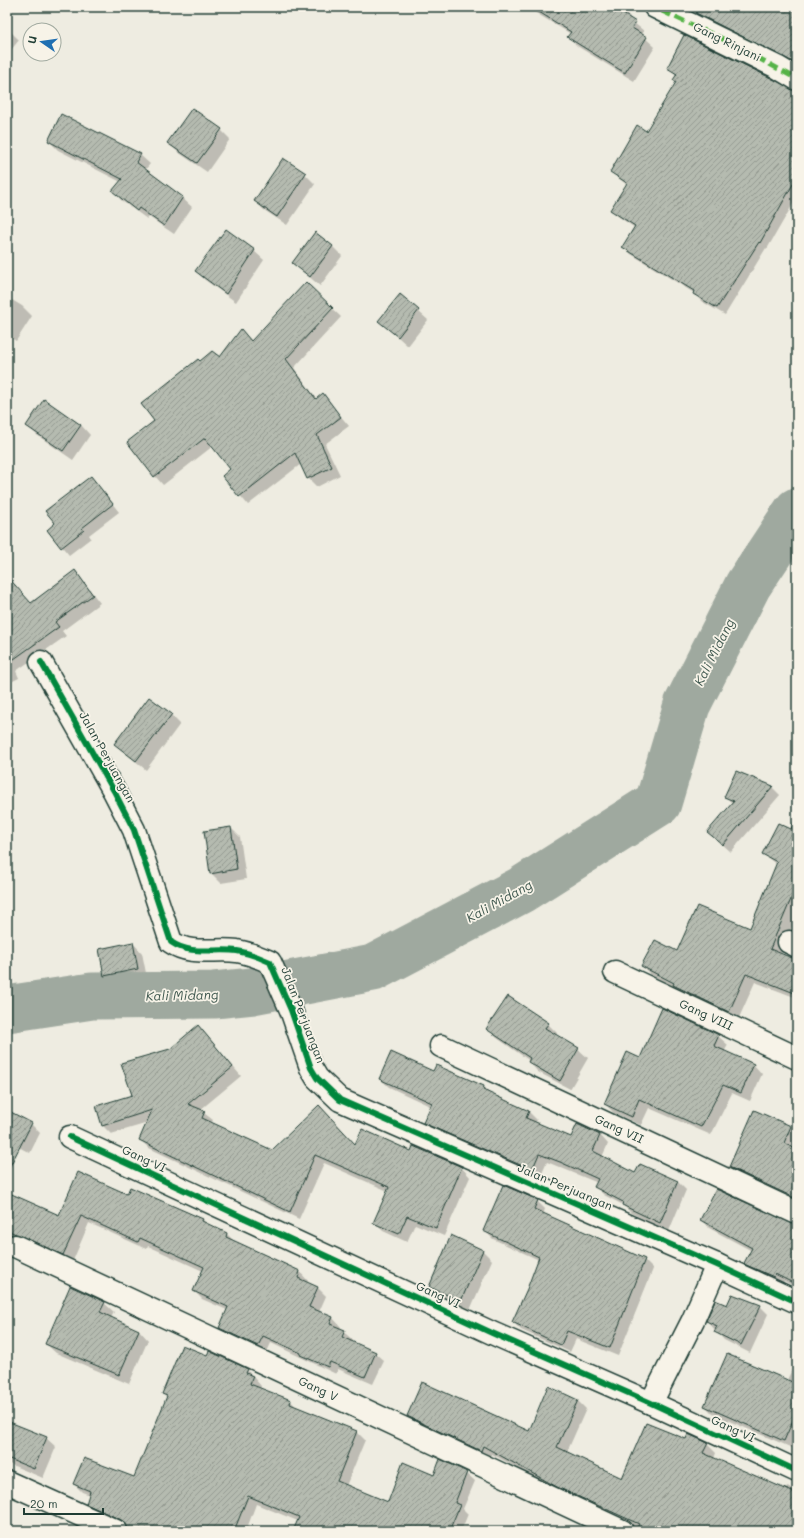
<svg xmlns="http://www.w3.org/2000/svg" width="804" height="1538" font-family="Mali,sans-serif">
<defs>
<pattern id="building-hatch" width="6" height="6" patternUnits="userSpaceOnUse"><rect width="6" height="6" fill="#b5bbb0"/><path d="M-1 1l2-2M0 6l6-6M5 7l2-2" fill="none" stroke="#939990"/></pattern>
</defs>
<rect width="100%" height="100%" fill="#eeece1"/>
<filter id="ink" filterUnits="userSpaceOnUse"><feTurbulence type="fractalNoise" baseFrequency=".025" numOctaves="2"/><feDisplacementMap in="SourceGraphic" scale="8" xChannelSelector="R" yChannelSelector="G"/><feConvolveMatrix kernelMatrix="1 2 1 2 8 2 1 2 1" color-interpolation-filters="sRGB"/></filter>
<g filter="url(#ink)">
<g fill="#0003">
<polygon points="526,7 620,7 630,17 629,19 644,31 642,35 655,47 634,81 577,46 569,37 571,34"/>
<polygon points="700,7 797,7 797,66 704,20 697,13"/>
<polygon points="7,28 19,40 7,55"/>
<polygon points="669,67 797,92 797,197 767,249 766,248 725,315 701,301 694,293 631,254 624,247 635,228 619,217 612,210 627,185 611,172 637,126 646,132 677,82 677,76"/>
<polygon points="62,116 140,155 150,164 145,170 182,198 192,207 174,234 149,217 147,219 122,201 113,191 121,182 58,150 49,141"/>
<polygon points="221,130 230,139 207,172 178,152 168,143"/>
<polygon points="305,174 315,184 287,225 264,210 255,201"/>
<polygon points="332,246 342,256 320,286 293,263"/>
<polygon points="254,251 264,260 236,302 205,280 196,271"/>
<polygon points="306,284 341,317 294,368 317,399 323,395 349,426 325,444 340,475 317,487 308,478 301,464 248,505 224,476 231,470 213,446 163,485 155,476 155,421 200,362 220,358 241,331 252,341"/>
<polygon points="400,295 428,320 408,346 380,321"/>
<polygon points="7,297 22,306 32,316 16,341 7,335"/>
<polygon points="81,425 90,435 73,460 37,435 27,426"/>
<polygon points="91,477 119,512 89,535 91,538 69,555 48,530 57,523"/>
<polygon points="75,571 100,603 62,631 66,636 16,671 19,678 7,684 7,581 31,604"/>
<polygon points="797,597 797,614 792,609"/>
<polygon points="171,715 180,724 146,770 115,744"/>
<polygon points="736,772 772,787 780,795 731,852 709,832 733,804 726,797"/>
<polygon points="231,828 240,837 246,879 221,883 211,873"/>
<polygon points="797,833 797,915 781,954 797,961 797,998 755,982 738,1020 683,994 677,988 651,975 642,966 750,929 777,865 763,854"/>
<polygon points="133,943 142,953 147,978 115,985 105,975"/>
<polygon points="548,1024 557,1033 556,1036 578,1049 588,1058 570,1089 538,1072 529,1062 530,1061 497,1038 488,1029"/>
<polygon points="198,1026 241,1076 200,1110 213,1120 211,1124 272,1151 356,1145 411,1153 414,1147 462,1168 470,1177 444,1236 415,1224 407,1242 383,1231 374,1222 388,1191 324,1163 299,1219 149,1148 140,1140 148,1123 111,1134 103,1126 133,1096 170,1050"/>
<polygon points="718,1036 728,1045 724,1052 753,1064 762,1074 750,1101 732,1093 711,1135 649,1108 641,1125 614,1113 605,1104 640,1059"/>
<polygon points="434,1073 484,1087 490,1094 529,1112 537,1120 535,1123 571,1139 578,1125 600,1135 608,1144 602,1157 636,1175 640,1166 678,1182 686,1190 669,1231 631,1213 623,1205 604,1195 596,1187 598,1183 547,1162 540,1178 433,1131 425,1123 432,1107 389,1087 380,1079"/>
<polygon points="7,1111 31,1124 40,1133 30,1153 7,1141"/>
<polygon points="791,1127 797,1133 797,1143 794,1150 797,1151 797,1203 740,1177 730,1167"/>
<polygon points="7,1193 60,1217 128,1195 203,1220 209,1226 227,1234 235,1242 300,1272 308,1281 307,1283 318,1288 326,1296 319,1312 333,1318 341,1327 340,1329 353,1340 352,1343 375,1353 384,1361 373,1384 338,1369 336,1374 271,1343 266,1354 228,1336 220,1328 227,1310 202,1299 194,1291 203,1271 148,1246 147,1249 89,1223 72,1263 7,1234"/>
<polygon points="537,1201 545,1209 543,1215 644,1260 653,1269 618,1356 576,1339 570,1352 521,1330 513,1322 539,1260 493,1239 484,1230"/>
<polygon points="701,1220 797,1229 797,1288 784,1281 782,1285 754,1271 745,1263 752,1251 709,1228"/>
<polygon points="483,1251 492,1260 470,1310 439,1296 430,1286"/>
<polygon points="104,1303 114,1312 111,1318 139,1330 148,1340 129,1384 56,1353 46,1344"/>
<polygon points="728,1306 760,1306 768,1314 750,1353 724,1340 707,1321"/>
<polygon points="797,1359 797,1450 713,1414 705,1406 787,1380"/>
<polygon points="247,1370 261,1386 260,1389 291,1401 297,1408 357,1432 365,1440 346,1486 388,1503 435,1476 466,1473 475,1481 463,1509 468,1514 461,1531 299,1531 298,1521 256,1504 246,1531 129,1531 128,1527 95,1512 87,1503 90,1495 82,1492 74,1484 134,1478 167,1398 163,1394"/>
<polygon points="577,1400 586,1409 567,1452 623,1479 686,1441 707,1444 716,1453 714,1458 786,1490 787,1487 797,1491 797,1531 640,1531 638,1528 567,1495 492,1454 490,1459 417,1425 408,1416 529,1432"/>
<polygon points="7,1423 46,1438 56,1447 43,1478 7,1463"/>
</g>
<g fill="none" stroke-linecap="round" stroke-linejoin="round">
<polyline stroke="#9fa99f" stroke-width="47" points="7,1009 92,996 214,995 253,991 373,968 521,890 658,803 687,705 748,585 797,511"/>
</g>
<g fill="url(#building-hatch)" stroke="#1f3d34">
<polygon points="531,7 612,7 636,22 632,28 647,37 625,73 567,37 571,32"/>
<polygon points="699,7 797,7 797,64 696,13"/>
<polygon points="684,35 797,91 797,177 760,243 759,242 717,308 693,294 694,291 622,247 635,226 610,210 627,183 610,172 637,125 646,131 676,82 673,80 677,74 667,68"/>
<polygon points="192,108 222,129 197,163 167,143"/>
<polygon points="61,114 141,154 136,162 183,197 164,226 139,208 137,211 112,191 122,179 48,141"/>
<polygon points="283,158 306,173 277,217 254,201"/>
<polygon points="226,229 255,250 226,294 195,271"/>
<polygon points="315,232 333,246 310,277 292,263"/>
<polygon points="306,282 333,308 286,359 316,399 323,393 341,417 317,435 332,467 307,479 295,453 239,497 222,476 230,469 205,438 154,477 127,442 154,421 141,404 198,359 200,361 212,351 220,357 241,329 251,341"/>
<polygon points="400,294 419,310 398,337 378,321"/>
<polygon points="44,399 81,425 63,451 26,426"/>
<polygon points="91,476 113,504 82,528 84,530 61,548 47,530 55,523 45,511"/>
<polygon points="75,570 93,595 55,622 59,627 7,664 7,576 31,603"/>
<polygon points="149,697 172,714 136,761 114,744"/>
<polygon points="736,771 773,786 723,845 707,832 734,801 724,797"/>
<polygon points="797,815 797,885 770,949 797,960 797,994 746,974 729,1012 673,985 674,983 641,966 655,940 677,951 697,906 750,928 777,862 762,854 778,823 791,829"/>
<polygon points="231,827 237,869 210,874 204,831"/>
<polygon points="133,942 138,969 104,976 99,949"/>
<polygon points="508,996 549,1023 545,1028 579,1048 560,1081 528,1062 530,1058 486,1029"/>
<polygon points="662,1008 719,1035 714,1046 754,1064 741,1093 723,1085 701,1127 639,1099 632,1117 604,1104 627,1052 640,1058"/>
<polygon points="198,1025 233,1067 188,1104 205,1111 202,1118 272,1150 319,1105 355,1144 362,1129 411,1151 413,1146 462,1167 436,1228 407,1216 399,1234 373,1223 389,1187 315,1155 290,1212 139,1140 152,1110 102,1126 96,1106 132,1095 121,1063 170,1049"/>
<polygon points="391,1052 433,1071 436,1065 484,1086 483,1090 529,1111 526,1118 571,1137 577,1124 600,1135 593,1151 635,1173 640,1164 678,1181 660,1223 622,1205 623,1202 594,1187 598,1179 560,1162 539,1154 532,1170 423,1123 432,1103 379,1079"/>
<polygon points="7,1110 32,1123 7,1172"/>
<polygon points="754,1110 791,1126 784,1143 797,1150 797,1199 729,1167"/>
<polygon points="78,1172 127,1194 130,1187 203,1219 202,1221 227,1233 226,1237 300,1271 298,1278 318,1287 309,1307 333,1317 330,1324 345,1330 342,1337 376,1352 365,1377 330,1362 328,1367 300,1355 301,1353 263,1336 258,1346 219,1328 228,1307 193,1291 204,1267 140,1238 138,1242 81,1216 63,1255 7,1230 7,1192 59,1215"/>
<polygon points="503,1185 538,1200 534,1209 645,1259 610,1348 567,1331 561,1345 512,1322 527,1289 539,1257 483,1231"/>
<polygon points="716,1189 797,1225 797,1285 775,1274 774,1277 746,1265 744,1263 752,1248 700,1220"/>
<polygon points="451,1235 483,1250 461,1301 429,1287"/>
<polygon points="70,1286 105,1302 100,1312 139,1330 119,1375 45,1344"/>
<polygon points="732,1294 761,1305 741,1345 714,1332 717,1326 706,1321 715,1300 727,1305"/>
<polygon points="182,1345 207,1355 209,1351 248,1369 246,1373 253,1376 250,1384 291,1400 290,1404 357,1431 337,1481 388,1502 403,1462 434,1475 440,1459 467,1472 455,1503 460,1505 449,1531 293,1531 299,1517 248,1496 234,1531 128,1531 126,1524 121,1520 86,1504 90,1491 73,1484 84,1458 134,1477 167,1396 162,1394"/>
<polygon points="727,1354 797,1384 797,1411 784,1441 704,1406"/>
<polygon points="422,1382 529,1431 548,1386 578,1400 557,1447 622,1478 646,1423 686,1439 688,1434 708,1443 703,1453 797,1494 797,1531 635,1531 639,1524 557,1487 483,1446 481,1451 407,1416"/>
<polygon points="7,1421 47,1437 34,1469 7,1458"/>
</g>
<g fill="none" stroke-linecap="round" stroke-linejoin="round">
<g stroke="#1f3d34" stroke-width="25">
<g id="street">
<polyline points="655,7 777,67 797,79"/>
<path d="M41,662L114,791L134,830L171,942C191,956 214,948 237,951C249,953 259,957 270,962L291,1010L311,1068L317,1078L340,1100L717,1265L797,1302"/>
<polyline points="789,942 797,946"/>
<polyline points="615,972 797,1058"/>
<polyline points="441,1046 797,1213"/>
<polyline points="70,1137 492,1333 651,1403 797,1471"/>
<polyline points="15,1246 622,1531"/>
<polyline points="651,1403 693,1320 717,1265"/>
<polyline points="7,1482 116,1531"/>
</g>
</g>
<use href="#street" stroke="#f7f3e8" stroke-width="22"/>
<polyline stroke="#55b346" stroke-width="5" stroke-dasharray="10 5" stroke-linecap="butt" points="662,11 727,41 797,79"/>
<g stroke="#f7f3e8" stroke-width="8">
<g id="cycleway">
<path d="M41,662L114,791L134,830L171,942C191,956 214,948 237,951C249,953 259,957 270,962L291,1010L311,1068L317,1078L340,1100L717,1265L797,1302"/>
<polyline points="70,1137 492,1333 651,1403 797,1471"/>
</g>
</g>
<use href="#cycleway" stroke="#00873e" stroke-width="6"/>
</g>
</g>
<g text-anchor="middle" stroke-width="3.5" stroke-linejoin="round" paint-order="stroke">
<g font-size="12" fill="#1f3d34" stroke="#f7f3e8">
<text transform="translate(727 42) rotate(26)" y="4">Gang Rinjani</text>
<text transform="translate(107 757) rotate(61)" y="4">Jalan Perjuangan</text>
<text transform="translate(303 1015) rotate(69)" y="4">Jalan Perjuangan</text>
<text transform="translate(706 1015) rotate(25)" y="4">Gang VIII</text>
<text transform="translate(619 1129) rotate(25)" y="4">Gang VII</text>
<text transform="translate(144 1159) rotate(25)" y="4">Gang VI</text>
<text transform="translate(565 1187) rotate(23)" y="4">Jalan Perjuangan</text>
<text transform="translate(438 1295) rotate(25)" y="4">Gang VI</text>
<text transform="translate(318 1389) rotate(25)" y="4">Gang V</text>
<text transform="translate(733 1429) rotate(25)" y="4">Gang VI</text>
</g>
<g font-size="13" font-style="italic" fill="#3f584f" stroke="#f7f3e8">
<text transform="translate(714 652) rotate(-63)" y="5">Kali Midang</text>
<text transform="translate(499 901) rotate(-29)" y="5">Kali Midang</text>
<text transform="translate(182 995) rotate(-1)" y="5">Kali Midang</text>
</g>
</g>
<rect width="804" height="1538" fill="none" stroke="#f7f3e8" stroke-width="24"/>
<rect x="12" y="12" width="780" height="1514" fill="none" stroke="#1f3d34" stroke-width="1.5" filter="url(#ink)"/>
<g transform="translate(42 42) rotate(283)"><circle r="19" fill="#f7f3e8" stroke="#a1aaa0"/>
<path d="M0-3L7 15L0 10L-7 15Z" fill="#1f6fb2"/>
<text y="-6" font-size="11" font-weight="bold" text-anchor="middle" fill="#1f3d34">U</text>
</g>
<path d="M24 1508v6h79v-6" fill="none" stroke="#1f3d34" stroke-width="2"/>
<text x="30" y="1508" font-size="12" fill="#1f3d34" stroke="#f7f3e8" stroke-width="3" paint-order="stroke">20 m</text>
</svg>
